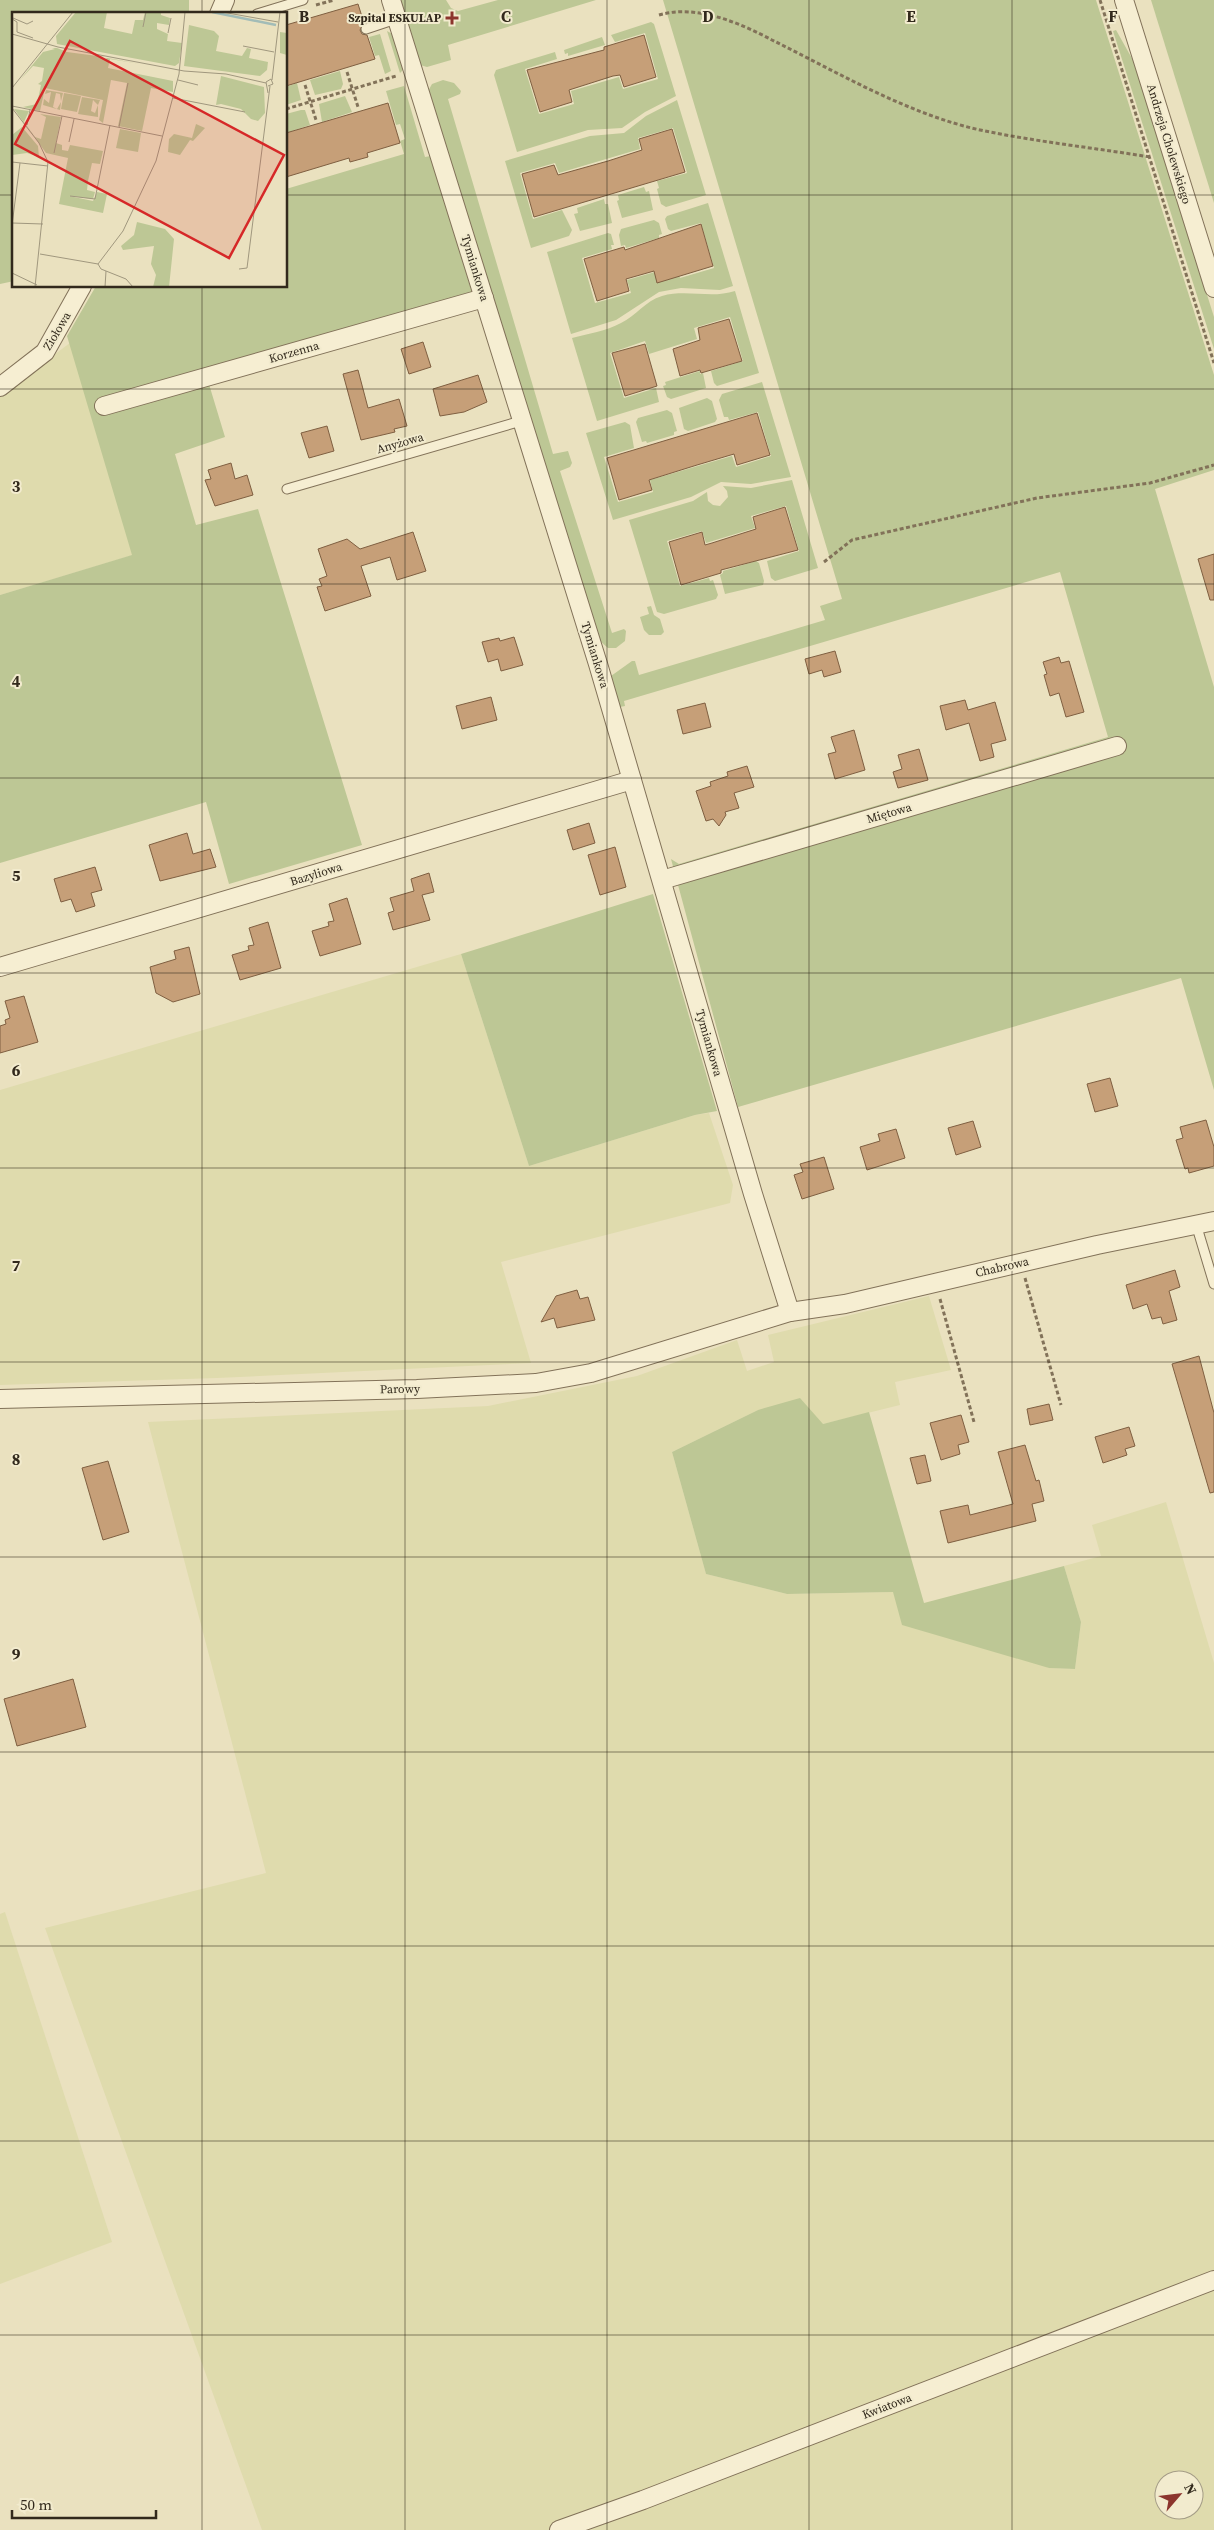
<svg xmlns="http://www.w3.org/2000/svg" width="1214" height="2530" font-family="'Source Serif 4',serif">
<rect width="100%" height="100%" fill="#eae1bf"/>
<g fill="#dfdbad" fill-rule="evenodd">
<polygon points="70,343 133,555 0,595 0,395"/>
<polygon points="461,954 529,1166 695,1115 709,1113 733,1185 730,1203 501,1262 531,1363 217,1378 0,1385 0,1090"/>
<path d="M929,1296L951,1370L895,1382L900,1405L823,1424L758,1410L672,1452L706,1574L787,1594L893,1592L1049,1668L1075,1669L1081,1622L1064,1566L1101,1556L1092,1525L1166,1502L1214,1663V2530H262L45,1928L266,1873L148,1422L488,1406L637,1376L737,1340L747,1371L774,1362L768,1335ZM1164,2480H1194V2510H1164Z"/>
<polygon points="5,1912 112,2242 0,2284 0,1914"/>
</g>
<g fill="#bdc795">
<polygon points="0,0 189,0 189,14 14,14 14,281 0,284"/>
<polygon points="398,0 446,0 451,8 458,11 498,0 596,0 448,45 451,60 427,67 420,65"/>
<polygon points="663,0 1096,0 1214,375 1214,470 1155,489 1214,687 1214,1090 1181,978 738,1107 671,859 679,864 1108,737 1060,572 624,701 625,706 620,707 611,676 632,661 635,661 639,675 825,620 820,606 842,599"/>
<polygon points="1151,0 1214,0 1214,203"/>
<polygon points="651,22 654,24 676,96 645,112 622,128 588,130 517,152 494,75 496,70 555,52 557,59 525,69 539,114 574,104 571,91 619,77 623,89 658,79 645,33 615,42 611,35"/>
<polygon points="1116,30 1134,62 1214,317 1214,349 1113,31"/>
<polygon points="387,31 394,35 404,69 400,73"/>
<polygon points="380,34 391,71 385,74 379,55 375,56 369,37"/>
<polygon points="602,37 605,45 568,56 568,53 565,54 564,50"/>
<polygon points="340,71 343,84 341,89 315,95 310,80"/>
<polygon points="443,80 454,83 461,91 460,94 448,99 553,454 568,451 572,463 570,467 560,471 612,633 624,629 626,631 625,641 616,648 608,648 600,641 427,93 432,84"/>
<polygon points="297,83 301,100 286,105 286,87"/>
<polygon points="404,86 425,157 431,156 473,296 205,371 225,437 175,454 196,525 258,509 362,845 229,884 206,802 0,863 0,595 132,555 67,336 96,286 286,286 286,189 404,154 400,141 405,139 400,124 396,125 386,91"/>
<polygon points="345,96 352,112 322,122 319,104"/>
<polygon points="677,100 706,195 666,207 661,204 657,189 659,188 657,181 687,173 673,128 638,138 640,149 559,173 555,163 520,173 533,219 562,210 572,230 569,236 531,248 505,161 590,136 624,133 646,116"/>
<polygon points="301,110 305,110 310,125 286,133 286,114"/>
<polygon points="644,187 646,192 649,191 653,210 622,218 617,201 619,200 618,195"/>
<polygon points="604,199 605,204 608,204 612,223 580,231 574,214 578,213 577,208"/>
<polygon points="708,203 733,286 720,290 681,288 659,292 616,320 571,334 547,252 608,233 611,234 614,245 611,245 612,249 582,258 595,303 631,293 627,280 676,266 680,278 714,268 701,223 671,231 668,229 665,219 667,216"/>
<polygon points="654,220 659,223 662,234 659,235 659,238 626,248 625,245 621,246 619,235 621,229"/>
<path d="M735,291L759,373L717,386L714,383L711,371L743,361L730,317L694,328L697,339L649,354L645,341L610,353L624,398L656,388L659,402L597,421L572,338C588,334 606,331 621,323C636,316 645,301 662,296C687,289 711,299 735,291Z"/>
<polygon points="700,371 700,374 703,373 706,388 671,399 667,397 663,386 666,385 665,382"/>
<polygon points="762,382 791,477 751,484 721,482 691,497 613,520 586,433 625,422 630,425 634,448 604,457 618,502 653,492 650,480 732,456 736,467 771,456 758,412 729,420 728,417 724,417 719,400 722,394"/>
<polygon points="707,398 712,401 717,419 715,422 688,431 684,429 679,408"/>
<polygon points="667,410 672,413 677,431 674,432 674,435 647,443 646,441 642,442 636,422 638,418"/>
<polygon points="792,480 818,568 775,581 771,578 767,561 799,551 786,506 751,516 755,528 706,543 702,531 667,541 680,586 709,578 710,581 713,580 718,595 716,599 664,614 657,612 629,520 693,501 707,492 708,501 713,505 720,506 728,497 727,491 723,486 751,488"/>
<polygon points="756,561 759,563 764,581 763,585 725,594 720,575 723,573 723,571"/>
<polygon points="651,606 654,615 660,619 664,632 661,635 649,635 644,630 640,617 649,614 647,607"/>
<polygon points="653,894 717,1111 695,1115 529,1166 461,954"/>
<polygon points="800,1398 823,1424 869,1412 924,1603 1064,1566 1081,1622 1075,1669 1049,1668 902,1625 893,1592 787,1594 706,1574 672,1452 758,1410"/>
</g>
<g fill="#c69f78" stroke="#7f5f41">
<polygon points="358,4 364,23 360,30 362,34 367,35 375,59 286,86 286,25"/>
<polygon points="644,35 656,77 624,87 620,75 613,76 569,90 572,102 540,112 527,70 604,50 604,47"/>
<polygon points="388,103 400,143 367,153 368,157 350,162 349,158 286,177 286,133"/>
<polygon points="672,129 685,172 534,217 522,174 554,165 558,175 608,161 642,150 639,139"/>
<polygon points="701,224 713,266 657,283 654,271 626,279 629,291 597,301 584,259 624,247 625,250"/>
<polygon points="729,319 742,361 701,373 700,370 680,376 673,349 700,340 698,328"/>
<polygon points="423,342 431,367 409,374 401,349"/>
<polygon points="645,344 657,386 625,396 612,353"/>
<polygon points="358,370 368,408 399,399 407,426 394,429 395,432 361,440 343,374"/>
<polygon points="478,375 487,402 464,412 440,416 433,389"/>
<polygon points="757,413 770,455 737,465 734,454 697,465 649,480 652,490 619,500 607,458"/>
<polygon points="327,426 334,451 309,458 301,433"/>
<polygon points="231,463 235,479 247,475 253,495 215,506 205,480 211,479 208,470"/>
<polygon points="785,507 798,550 721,570 721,573 681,585 669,542 702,532 705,545 712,543 756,529 753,517"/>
<polygon points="413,532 426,571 397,580 390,557 361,566 371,596 325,611 317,587 322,586 319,579 327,576 318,549 347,539 360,549"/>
<polygon points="1214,554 1214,600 1210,600 1198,559"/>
<polygon points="514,637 523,665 501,671 498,659 488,662 482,642 499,638 500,641"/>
<polygon points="835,651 841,672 824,677 822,670 809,674 805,659"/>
<polygon points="1059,657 1061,663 1069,661 1084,712 1066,717 1059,693 1050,696 1044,675 1047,674 1043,662"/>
<polygon points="491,697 497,720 462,729 456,706"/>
<polygon points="965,700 968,710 995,702 1006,740 991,744 994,757 980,761 969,723 946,730 940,706"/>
<polygon points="705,703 711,727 683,734 677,710"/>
<polygon points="854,730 865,770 835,779 828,754 836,752 831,737"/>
<polygon points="919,749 928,780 898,788 893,772 902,769 898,755"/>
<polygon points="747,766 754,787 734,793 739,808 725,812 726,815 719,826 713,819 706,821 696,791 711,786 710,782 728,776 727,772"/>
<polygon points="589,823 595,843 573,850 567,830"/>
<polygon points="187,833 193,854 210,849 216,867 160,881 149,845"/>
<polygon points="615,847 626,887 600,895 588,855"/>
<polygon points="95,867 102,890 91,893 95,906 76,912 71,899 61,902 54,879"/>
<polygon points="429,873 434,892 422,895 430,920 393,930 388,913 394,911 390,898 414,891 411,879"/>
<polygon points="347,898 361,944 320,956 312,931 329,926 328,922 334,921 329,904"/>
<polygon points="268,922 281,968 240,980 232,955 249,950 248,946 254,945 249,928"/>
<polygon points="189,947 200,994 173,1002 156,993 150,967 176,959 174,951"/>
<polygon points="24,996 38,1042 0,1053 0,1026 6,1024 5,1020 10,1018 5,1001"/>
<polygon points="1110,1078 1118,1106 1095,1112 1087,1084"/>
<polygon points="1206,1120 1214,1147 1214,1166 1189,1173 1188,1168 1185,1169 1176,1140 1183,1138 1180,1127"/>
<polygon points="973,1121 981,1147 956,1155 948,1128"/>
<polygon points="896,1129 905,1158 867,1170 860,1147 880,1141 878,1134"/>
<polygon points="824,1157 834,1189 802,1199 794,1175 803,1172 800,1164"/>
<polygon points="1175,1270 1180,1287 1169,1291 1177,1320 1163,1324 1161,1317 1152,1319 1147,1304 1133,1309 1126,1285"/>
<polygon points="577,1290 580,1299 588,1297 595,1320 557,1328 554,1318 541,1322 556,1296"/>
<polygon points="1199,1356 1214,1413 1214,1492 1210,1493 1172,1364"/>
<polygon points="1049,1404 1053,1420 1030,1425 1027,1409"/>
<polygon points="961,1415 969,1442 958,1445 960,1454 941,1460 930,1423"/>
<polygon points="1129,1427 1135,1446 1125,1449 1127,1455 1103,1463 1095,1437"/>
<polygon points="1025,1445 1036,1481 1039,1480 1044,1501 1032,1504 1036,1521 948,1543 940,1511 968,1505 970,1515 1013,1504 998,1452"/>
<polygon points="925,1455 931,1481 917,1484 910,1458"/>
<polygon points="108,1461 129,1532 103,1540 82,1468"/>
<polygon points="73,1679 86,1727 17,1746 4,1699"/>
</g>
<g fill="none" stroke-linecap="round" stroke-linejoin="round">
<g stroke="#827259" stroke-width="11">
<g id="service">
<polyline points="257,14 303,0"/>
<polyline points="366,29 396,19"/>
<polyline points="287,489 521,421"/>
<polyline points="1196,1224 1214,1284"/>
</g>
</g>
<g stroke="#827259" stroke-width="20">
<g id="minor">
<polyline points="391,0 598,664 753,1194 790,1312"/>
<polyline points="1124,0 1214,288"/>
<polyline points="219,14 225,0"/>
<polyline points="0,387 45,352 82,286"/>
<polyline points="104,406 484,298"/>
<polyline points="662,880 1117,746"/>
<polyline points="0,967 632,780"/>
<polyline points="0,1399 417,1389 536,1383 591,1373 790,1312 845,1304 1097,1245 1214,1221"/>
<polyline points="559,2530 643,2500 1214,2280"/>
</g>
</g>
<g stroke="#827259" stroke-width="3" stroke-dasharray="4 2.5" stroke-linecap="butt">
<polyline points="1100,0 1214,363"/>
<polyline points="316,5 334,0"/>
<path d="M659,15C696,4 740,23 772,40C839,73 911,116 985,131C1039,142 1095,148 1150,157"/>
<polyline points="347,72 358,107"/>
<polyline points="305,85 316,120"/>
<polyline points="286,109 396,76"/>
<polyline points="824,562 852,540 1037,498 1150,483 1214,465"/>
<polyline points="1025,1278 1061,1405"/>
<polyline points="940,1299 974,1422"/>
</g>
<use href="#service" stroke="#f6eed2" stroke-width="9"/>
<use href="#minor" stroke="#f6eed2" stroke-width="18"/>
</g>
<path fill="none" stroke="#32291c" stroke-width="1" stroke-opacity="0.55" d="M202,0V14M405,0V2530M607,0V2530M809,0V2530M1012,0V2530M0,195H14M286,195H1214M202,286V2530M0,389H1214M0,584H1214M0,778H1214M0,973H1214M0,1168H1214M0,1362H1214M0,1557H1214M0,1752H1214M0,1946H1214M0,2141H1214M0,2335H1214"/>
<path fill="#8c352d" stroke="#f2ebce" stroke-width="2" d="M449.5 10.5h5v5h5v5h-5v5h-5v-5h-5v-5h5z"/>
<g text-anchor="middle" stroke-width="4" stroke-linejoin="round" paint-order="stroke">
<g font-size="12" font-weight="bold" fill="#32291c" stroke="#f2ebce" text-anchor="end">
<text x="441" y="22">Szpital ESKULAP</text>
</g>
<g font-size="12" fill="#32291c" stroke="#f2ebce">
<text transform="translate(1169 144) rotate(73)" y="4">Andrzeja Cholewskiego</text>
<text transform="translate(475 268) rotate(73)" y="4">Tymiankowa</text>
<text transform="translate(57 331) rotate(-59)" y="4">Ziołowa</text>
<text transform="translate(294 352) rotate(-16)" y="4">Korzenna</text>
<text transform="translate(400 443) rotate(-16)" y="4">Anyżowa</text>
<text transform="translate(595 655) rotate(73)" y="4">Tymiankowa</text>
<text transform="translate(889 813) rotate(-16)" y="4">Miętowa</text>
<text transform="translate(316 874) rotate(-17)" y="4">Bazyliowa</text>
<text transform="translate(709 1043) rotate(74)" y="4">Tymiankowa</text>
<text transform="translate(1002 1267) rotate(-13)" y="4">Chabrowa</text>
<text transform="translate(400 1389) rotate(-1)" y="4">Parowy</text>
<text transform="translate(887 2406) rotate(-21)" y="4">Kwiatowa</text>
</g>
</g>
<g transform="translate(12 12)">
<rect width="275" height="275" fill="#eae1bf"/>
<path d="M64,0H95L92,16L120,22L123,8H131L133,0H149V3L158,6L157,13L145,11V17L156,22L155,29L170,31L167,51L163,54L45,32L44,24ZM177,13L202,19L207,24L204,39L230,44L235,36L239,37L237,46L256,50L255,58L248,64L172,54ZM268,20L275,21V43L268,41ZM40,36H45L55,40L93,45H86L93,47L95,46L129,52L98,47L96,56L161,69V80L139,76L130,119L106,114L115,71L99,68L91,111L87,108L91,88L33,76L28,99L11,95L25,92L29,73L26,72L30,69L32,56L21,54L8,68L31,40L43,37ZM209,64L252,75L253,101L246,109L239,107L229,97L209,92L204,93ZM34,78L51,81L49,89L48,82L44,81L41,95L45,97L49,90L48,98L31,93L32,87L37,91L39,80L33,82ZM52,81L69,84L65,100L49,97ZM70,85L88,88L86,93L81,88L79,99L83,101L86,93V105L66,102ZM2,97L17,99L12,110L23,125L29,127L34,105L28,102L49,105L44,131L50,133V138L56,139L58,133L91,139L88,152L80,151L76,169L75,178L83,180L81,187L57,184L81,189L85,180L95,182L91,201L47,192L56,146L34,141ZM184,112L193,116L181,129L178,128L168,143L156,140L157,127L162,122L180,126ZM10,115L26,134L27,145L15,141L0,143V123ZM108,117L129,121L126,140L104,136ZM125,210L153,217L162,227L157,275H141L144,263L139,252L142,234L111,238L109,234L122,223Z" fill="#bdc795"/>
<path fill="none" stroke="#a2bcb7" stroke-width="2.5" d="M200,0L264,13"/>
<path fill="none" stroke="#a0977e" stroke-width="1" d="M210,0L266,10M1,6L15,12L21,9M0,7L5,10V20L21,26M131,15L134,0M156,21L159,6M0,22L46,35L172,59L214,62L254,71M231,34L262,40M166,68L186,73M260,68L268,0M256,74L261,72L259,67L254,70L256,81M0,76L61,0M161,86L233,100M0,94L150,124M0,96L27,131L36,150L23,275M15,113L18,98M107,115L116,71M57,130L62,107M42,141L50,104M0,150L36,154M58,184L83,187L98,113M0,211L31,212M0,213L8,151M28,242L86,252M227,257L235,256L258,74M0,261L25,273M93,275L94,259M121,275L114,267L89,257L86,252L111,219L144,149L167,62L173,0"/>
<path fill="#d62828" fill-opacity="0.15" stroke="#d62828" stroke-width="2.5" d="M58,29L272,143L217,246L3,132Z"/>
<rect width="275" height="275" fill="none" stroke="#32291c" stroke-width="2.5"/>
</g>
<g font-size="16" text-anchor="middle" font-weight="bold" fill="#32291c" stroke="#f2ebce" stroke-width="4" stroke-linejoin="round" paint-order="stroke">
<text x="304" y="22">B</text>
<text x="506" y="22">C</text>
<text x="708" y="22">D</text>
<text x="911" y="22">E</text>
<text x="1113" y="22">F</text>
<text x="16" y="492">3</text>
<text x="16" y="687">4</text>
<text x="16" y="881">5</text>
<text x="16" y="1076">6</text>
<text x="16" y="1271">7</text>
<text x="16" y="1465">8</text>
<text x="16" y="1660">9</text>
</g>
<g transform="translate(1179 2495) rotate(62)"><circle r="24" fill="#f2ebce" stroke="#a59d87"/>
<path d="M0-4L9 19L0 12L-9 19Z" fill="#8c352d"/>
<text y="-8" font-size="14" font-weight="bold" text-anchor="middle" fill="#32291c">N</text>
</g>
<path d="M12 2510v8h144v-8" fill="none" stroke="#32291c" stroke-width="2.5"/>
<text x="20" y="2510" font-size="15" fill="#32291c" stroke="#f2ebce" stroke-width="4" paint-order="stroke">50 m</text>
</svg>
